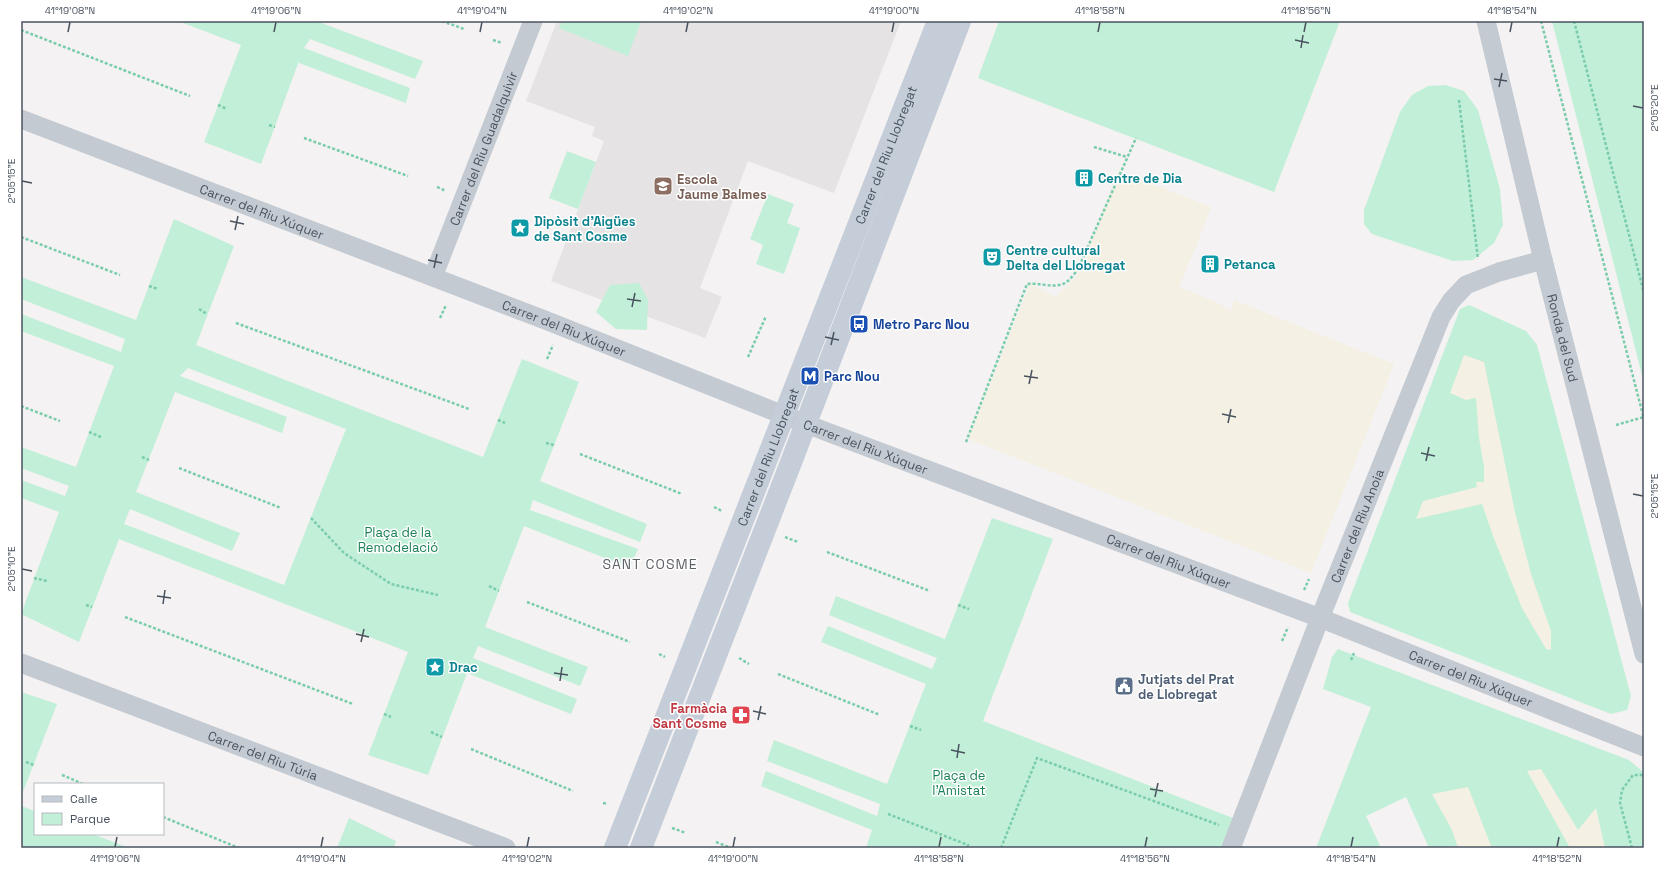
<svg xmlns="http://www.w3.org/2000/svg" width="1665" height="869" font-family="'Space Grotesk',sans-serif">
<rect width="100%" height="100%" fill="#f4f2f2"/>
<polygon fill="#e5e3e4" points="557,21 901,21 834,193 748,161 700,288 722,297 705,338 551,281 604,141 592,136 595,127 526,101"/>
<g fill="#c2efd7" fill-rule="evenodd">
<polygon points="178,21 316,21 423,61 415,79 310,39 304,48 410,88 406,103 299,63 299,61 261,164 204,142 241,45"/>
<polygon points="562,21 641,21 628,56 559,28"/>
<polygon points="999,21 1340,21 1274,192 978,78"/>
<polygon points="1552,21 1644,21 1644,383"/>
<polygon points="1445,85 1464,91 1478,110 1500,189 1503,225 1494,243 1473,260 1453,261 1372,234 1364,224 1364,210 1400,112 1412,95 1428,86"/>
<polygon points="567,151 596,162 578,209 549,198"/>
<polygon points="768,194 794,204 787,223 800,228 784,274 756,264 763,245 750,239"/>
<path d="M174,219L234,246L196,345L483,457L522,359L579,382L540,481L647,524L640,542L533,500L530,510L638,549L630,568L524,526L485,627L588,667L580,686L478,646L473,658L577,699L571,714L467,673L428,775L368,755L408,652L119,539L79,642L21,614L59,512L21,498V480L65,496L69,486L21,468V447L76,467L114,366L21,331V314L121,352L125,339L21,299V277L136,320ZM188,368L346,429L284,585L124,524L130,509L232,551L240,533L136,492L175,392L282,433L287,417L180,376Z"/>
<polygon points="639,283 648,300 647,330 616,329 596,312 610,285"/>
<polygon points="1469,305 1526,331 1537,345 1631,696 1627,710 1611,714 1350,612 1348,603 1460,309"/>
<polygon points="992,518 1053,539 983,721 1233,818 1222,848 866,848 872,830 761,786 766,771 877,816 880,804 767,761 774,740 887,784 926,684 821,642 828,626 932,669 937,658 829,615 836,596 945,639"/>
<polygon points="1338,649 1629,760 1642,771 1644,776 1644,848 1429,848 1406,797 1366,816 1381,848 1316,848 1371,707 1323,689 1332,657"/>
<polygon points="21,692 57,704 21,797"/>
<polygon points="21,806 35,811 35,834 93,834 129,848 21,848"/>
<polygon points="349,818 396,841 394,848 337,848"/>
</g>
<g fill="#f4f0e3">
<polygon points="1118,171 1211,207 1199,239 1179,287 1216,302 1231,311 1234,300 1394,364 1311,573 968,439 1030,284 1056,297 1081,271"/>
<polygon points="1464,355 1484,362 1515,512 1531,574 1551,631 1551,650 1546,649 1522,608 1493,536 1482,504 1416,519 1423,501 1477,487 1476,482 1484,482 1484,467 1479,438 1476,398 1466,400 1450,393"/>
<polygon points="1541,769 1578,830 1596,808 1605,848 1570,848 1527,771"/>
<polygon points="1468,787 1492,848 1458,848 1452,830 1432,794"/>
</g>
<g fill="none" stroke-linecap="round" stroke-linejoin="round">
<g stroke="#7acdab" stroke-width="2.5" stroke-dasharray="3 2" stroke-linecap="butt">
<polyline points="442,21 464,29"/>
<polyline points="1541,21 1644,419"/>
<polyline points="1574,21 1644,293"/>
<polyline points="21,30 190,96"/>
<polyline points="493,40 502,43"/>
<polyline points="1459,100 1478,259"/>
<polyline points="218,105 227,109"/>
<polyline points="269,125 275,127"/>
<polyline points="304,138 408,176"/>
<polyline points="1094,147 1127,157"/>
<polyline points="437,187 446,191"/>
<polyline points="21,237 120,275"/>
<polyline points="149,286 158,289"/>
<polyline points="199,309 207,314"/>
<polyline points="440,318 446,305"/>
<polyline points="236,323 469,409"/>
<polyline points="748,357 766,316"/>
<polyline points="547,359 553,345"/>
<polyline points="21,406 60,421"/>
<polyline points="498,420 505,423"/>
<polyline points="1616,425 1644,417"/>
<polyline points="89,432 101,437"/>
<path d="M966,442L1027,284C1039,282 1054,289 1065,283C1070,280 1075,273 1078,269L1136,138"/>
<polyline points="546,443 554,445"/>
<polyline points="580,454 682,494"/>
<polyline points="142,457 149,460"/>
<polyline points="179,468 281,508"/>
<polyline points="714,507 722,511"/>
<polyline points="311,518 344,553 391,584 438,595"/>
<polyline points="785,537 798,542"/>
<polyline points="827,552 930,591"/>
<polyline points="34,578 47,581"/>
<polyline points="489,586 499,591"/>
<polyline points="1304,590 1309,579"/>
<polyline points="527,602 630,642"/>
<polyline points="86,605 92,607"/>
<polyline points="958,605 969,609"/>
<polyline points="125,617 353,704"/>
<polyline points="1282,641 1288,627"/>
<polyline points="659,654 665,657"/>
<polyline points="739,658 749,664"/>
<polyline points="1351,660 1354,653"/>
<polyline points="778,674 880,715"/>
<polyline points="384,714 391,717"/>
<polyline points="910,726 921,730"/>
<polyline points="431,732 442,737"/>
<polyline points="471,749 573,791"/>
<polyline points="26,762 34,765"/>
<polyline points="62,775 83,784"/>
<polyline points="603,803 608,804"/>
<polyline points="888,814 968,845 967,848"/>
<polyline points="163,817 239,848"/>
<polyline points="672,828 686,833"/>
<polyline points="716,842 731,848"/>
<polyline points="1001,848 1037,758 1219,825"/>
<polyline points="1632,848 1620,803 1622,790 1633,775 1644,775"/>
</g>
<g stroke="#c3cad2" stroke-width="19">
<path id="s1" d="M1486,21L1543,260L1644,654"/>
<path id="s2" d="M21,119L545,320L806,424L1320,618L1644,747"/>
<path id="s3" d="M433,277L533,21"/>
<path id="s4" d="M21,663L506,848"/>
<path id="s5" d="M1231,848L1320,618L1441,317L1451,301L1466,285L1499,272L1543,260"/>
</g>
<g stroke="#c5cdd9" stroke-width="22">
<path id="s6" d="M615,848L938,21"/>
<polyline points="641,848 790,465 960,21"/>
</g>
</g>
<path fill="none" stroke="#49535f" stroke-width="1.5" d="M68,32L70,22M274,32L276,22M480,32L482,22M686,32L688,22M892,32L894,22M1098,32L1100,22M1304,32L1306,22M1510,32L1512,22M1295,40L1309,43M1301,48L1303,35M1494,79L1507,81M1499,87L1502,73M1633,106L1643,108M22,181L32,183M230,221L244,224M235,230L238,216M428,260L442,263M434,268L437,254M627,299L641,301M632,307L635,293M825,337L839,340M831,345L834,332M1024,376L1038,378M1029,384L1032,370M1222,414L1236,417M1228,423L1231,409M1421,453L1435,456M1426,461L1429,447M1633,494L1643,496M22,569L32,571M157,596L171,598M163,604L165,590M356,634L369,637M361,642L364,629M554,673L568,675M560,681L562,667M753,711L766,714M758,720L761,706M951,750L965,753M957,758L959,744M1150,789L1163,791M1155,797L1158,783M115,847L117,837M321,847L323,837M527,847L529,837M733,847L735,837M939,847L941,837M1145,847L1147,837M1351,847L1353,837M1557,847L1559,837"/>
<defs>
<g id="building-square" transform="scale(1)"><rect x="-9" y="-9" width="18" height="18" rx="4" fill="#0f9aa8" stroke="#fff"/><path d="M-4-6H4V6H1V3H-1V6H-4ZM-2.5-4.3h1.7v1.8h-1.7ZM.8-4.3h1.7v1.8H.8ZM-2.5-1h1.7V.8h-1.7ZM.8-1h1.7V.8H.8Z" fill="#fff"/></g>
<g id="school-square" transform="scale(1)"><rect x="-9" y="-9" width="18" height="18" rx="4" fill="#8d6e63" stroke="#fff"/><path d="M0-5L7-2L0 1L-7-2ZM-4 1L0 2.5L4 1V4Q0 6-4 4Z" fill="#fff"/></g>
<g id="sight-square" transform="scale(1)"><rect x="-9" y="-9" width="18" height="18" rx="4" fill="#0f9aa8" stroke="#fff"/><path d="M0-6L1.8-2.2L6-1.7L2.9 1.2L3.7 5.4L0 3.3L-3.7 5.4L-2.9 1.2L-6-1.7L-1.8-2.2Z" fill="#fff"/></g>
<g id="theatre-square" transform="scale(1)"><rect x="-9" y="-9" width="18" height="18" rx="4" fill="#0f9aa8" stroke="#fff"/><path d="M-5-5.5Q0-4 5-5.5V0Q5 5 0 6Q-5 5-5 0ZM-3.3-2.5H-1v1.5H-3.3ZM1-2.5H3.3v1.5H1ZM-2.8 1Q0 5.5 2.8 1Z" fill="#fff"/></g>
<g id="bus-square" transform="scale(1)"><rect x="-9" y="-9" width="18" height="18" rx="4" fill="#1a4fb4" stroke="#fff"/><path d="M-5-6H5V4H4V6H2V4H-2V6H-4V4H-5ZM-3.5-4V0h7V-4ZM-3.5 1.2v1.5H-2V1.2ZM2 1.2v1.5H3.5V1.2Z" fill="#fff"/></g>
<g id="metro-square" transform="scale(1)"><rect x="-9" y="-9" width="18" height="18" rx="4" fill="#1a4fb4" stroke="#fff"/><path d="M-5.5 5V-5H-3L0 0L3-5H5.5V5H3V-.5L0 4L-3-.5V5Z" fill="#fff"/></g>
<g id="civic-square" transform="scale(1)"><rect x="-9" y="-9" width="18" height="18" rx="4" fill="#5c6f8a" stroke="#fff"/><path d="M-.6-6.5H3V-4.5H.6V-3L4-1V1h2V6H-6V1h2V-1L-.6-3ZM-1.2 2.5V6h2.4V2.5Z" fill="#fff"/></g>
<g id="pharmacy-square" transform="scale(1)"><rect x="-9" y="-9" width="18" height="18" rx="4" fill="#e0444e" stroke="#fff"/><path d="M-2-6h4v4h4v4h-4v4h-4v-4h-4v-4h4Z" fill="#fff"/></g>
</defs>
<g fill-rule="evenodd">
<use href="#building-square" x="1084" y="178"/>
<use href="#school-square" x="663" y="186"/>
<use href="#sight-square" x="520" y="228"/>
<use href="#theatre-square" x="992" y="257"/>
<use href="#building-square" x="1210" y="264"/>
<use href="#bus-square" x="859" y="324"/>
<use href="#metro-square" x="810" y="376"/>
<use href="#sight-square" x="435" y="667"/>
<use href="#civic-square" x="1124" y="686"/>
<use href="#pharmacy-square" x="741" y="715"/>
</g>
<g text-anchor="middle" stroke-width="3" stroke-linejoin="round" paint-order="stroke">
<g font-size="13" fill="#49535f" stroke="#fff">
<text dy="5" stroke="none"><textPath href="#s3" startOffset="138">Carrer del Riu Guadalquivir</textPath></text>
<text dy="5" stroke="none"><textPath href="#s6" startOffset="744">Carrer del Riu Llobregat</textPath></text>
<text dy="5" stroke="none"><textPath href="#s2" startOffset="258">Carrer del Riu Xúquer</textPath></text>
<text dy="5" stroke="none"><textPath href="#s2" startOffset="582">Carrer del Riu Xúquer</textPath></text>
<text dy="5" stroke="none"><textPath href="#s1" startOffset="326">Ronda del Sud</textPath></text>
<text dy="5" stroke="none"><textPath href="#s2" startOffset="906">Carrer del Riu Xúquer</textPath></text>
<text dy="5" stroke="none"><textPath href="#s6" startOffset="420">Carrer del Riu Llobregat</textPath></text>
<text dy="5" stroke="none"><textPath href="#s5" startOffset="346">Carrer del Riu Anoia</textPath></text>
<text dy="5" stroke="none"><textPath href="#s2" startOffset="1230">Carrer del Riu Xúquer</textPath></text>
<text dy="5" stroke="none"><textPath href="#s2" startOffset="1554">Carrer del Riu Xúquer</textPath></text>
<text dy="5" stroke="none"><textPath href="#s4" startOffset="259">Carrer del Riu Túria</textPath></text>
</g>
<g font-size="13" font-weight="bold" fill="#0d838f" stroke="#fff" text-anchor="start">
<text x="1098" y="183">Centre de Dia</text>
<text x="534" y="226">Dipòsit d'Aigües<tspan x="534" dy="15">de Sant Cosme</tspan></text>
<text x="1006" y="255">Centre cultural<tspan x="1006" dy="15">Delta del Llobregat</tspan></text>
<text x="1224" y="269">Petanca</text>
<text x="449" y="672">Drac</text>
</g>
<g font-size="13" font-weight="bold" fill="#785e54" stroke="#fff" text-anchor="start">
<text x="677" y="184">Escola<tspan x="677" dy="15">Jaume Balmes</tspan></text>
</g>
<g font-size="13" font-weight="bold" fill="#164399" stroke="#fff" text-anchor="start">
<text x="873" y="329">Metro Parc Nou</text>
<text x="824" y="381">Parc Nou</text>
</g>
<g font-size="13" fill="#1a8056" stroke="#fff">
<text x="398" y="537">Plaça de la<tspan x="398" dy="15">Remodelació</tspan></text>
<text x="959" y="780">Plaça de<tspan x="959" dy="15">l'Amistat</tspan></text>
</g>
<g font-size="13" font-weight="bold" fill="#4e5e75" stroke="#fff" text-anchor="start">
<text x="1138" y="684">Jutjats del Prat<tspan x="1138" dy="15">de Llobregat</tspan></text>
</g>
<g font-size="13" font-weight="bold" fill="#be3a42" stroke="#fff" text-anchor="end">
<text x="727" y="713">Farmàcia<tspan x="727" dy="15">Sant Cosme</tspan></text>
</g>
<g font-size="14" letter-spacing="1" fill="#5e6166" stroke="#fff">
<text x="650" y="569">SANT COSME</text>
</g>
</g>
<rect width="1665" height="869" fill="none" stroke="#ffffff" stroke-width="44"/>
<rect x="34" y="783" width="130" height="52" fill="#ffffff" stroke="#b6babf"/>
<rect x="42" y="796" width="20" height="6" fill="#c5cdd9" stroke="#b6babf"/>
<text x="70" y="803" font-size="12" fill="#49535f">Calle</text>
<rect x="42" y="813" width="20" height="12" fill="#c2efd7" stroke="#b6babf"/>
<text x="70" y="823" font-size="12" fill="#49535f">Parque</text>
<rect x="22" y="22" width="1621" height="825" fill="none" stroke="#49535f" stroke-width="1.5"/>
<g font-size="10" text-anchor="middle" fill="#49535f">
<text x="70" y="14">41°19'08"N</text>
<text x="276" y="14">41°19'06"N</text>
<text x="482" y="14">41°19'04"N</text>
<text x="688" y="14">41°19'02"N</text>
<text x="894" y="14">41°19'00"N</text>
<text x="1100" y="14">41°18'58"N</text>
<text x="1306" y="14">41°18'56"N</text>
<text x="1512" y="14">41°18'54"N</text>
<text transform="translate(1654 108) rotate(-90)" y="4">2°05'20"E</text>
<text transform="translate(11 181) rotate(-90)" y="4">2°05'15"E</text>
<text transform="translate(1654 496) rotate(-90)" y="4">2°05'15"E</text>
<text transform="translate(11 569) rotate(-90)" y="4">2°05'10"E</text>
<text x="115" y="862">41°19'06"N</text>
<text x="321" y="862">41°19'04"N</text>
<text x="527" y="862">41°19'02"N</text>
<text x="733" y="862">41°19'00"N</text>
<text x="939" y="862">41°18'58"N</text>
<text x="1145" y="862">41°18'56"N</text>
<text x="1351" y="862">41°18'54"N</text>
<text x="1557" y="862">41°18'52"N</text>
</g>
</svg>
